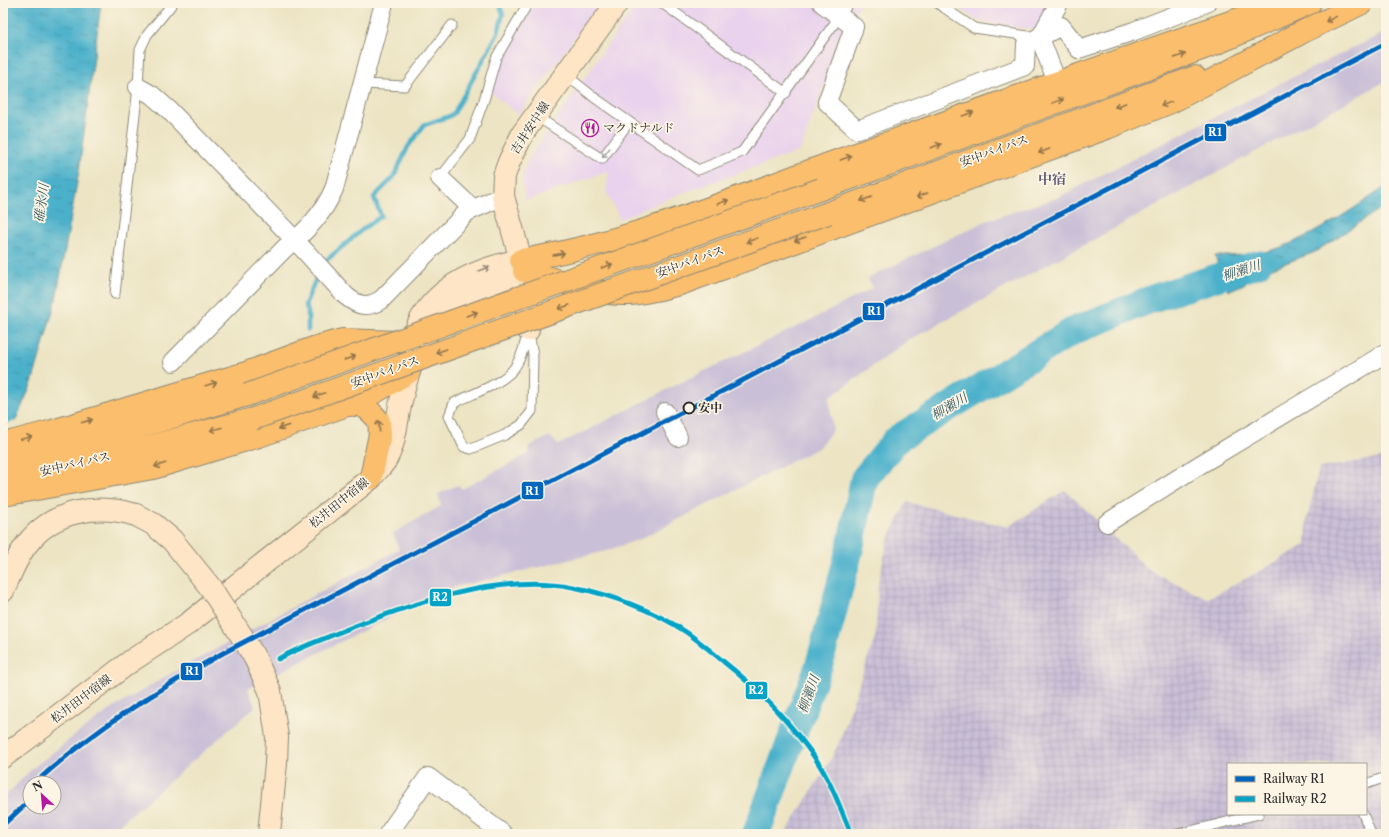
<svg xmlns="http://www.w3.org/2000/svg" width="1389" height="837" font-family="'Libre Caslon Text','Noto Serif JP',serif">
<defs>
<pattern id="industrial-grid" width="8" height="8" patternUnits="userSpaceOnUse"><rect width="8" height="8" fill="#c9bfd7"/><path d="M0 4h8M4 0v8" fill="none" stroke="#ada4b9"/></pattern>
<pattern id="water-ripples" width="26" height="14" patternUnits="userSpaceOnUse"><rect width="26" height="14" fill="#4cb1cb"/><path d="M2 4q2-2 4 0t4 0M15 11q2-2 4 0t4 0" fill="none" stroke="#3f90a5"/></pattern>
</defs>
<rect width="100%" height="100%" fill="#fcf5e5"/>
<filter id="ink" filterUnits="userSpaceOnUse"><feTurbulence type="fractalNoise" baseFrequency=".025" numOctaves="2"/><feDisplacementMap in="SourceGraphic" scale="8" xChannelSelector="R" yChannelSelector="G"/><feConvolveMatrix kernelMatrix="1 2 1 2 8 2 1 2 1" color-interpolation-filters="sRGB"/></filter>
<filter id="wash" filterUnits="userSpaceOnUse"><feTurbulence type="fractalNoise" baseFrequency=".012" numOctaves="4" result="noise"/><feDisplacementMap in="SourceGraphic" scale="16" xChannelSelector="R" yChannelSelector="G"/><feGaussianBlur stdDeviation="0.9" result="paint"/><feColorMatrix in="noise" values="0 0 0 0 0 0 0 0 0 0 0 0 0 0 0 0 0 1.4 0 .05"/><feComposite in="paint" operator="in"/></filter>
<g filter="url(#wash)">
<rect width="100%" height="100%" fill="#ece4c3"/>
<g fill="#e9d2ed">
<polygon points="535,3 600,3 518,115 490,91 500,59"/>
<polygon points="637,3 861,3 847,22 800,151 674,196 620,219 606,192 609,171 525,201 522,176 529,158"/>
<polygon points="952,3 1051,3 1034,30 978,21"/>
</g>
<path fill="url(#industrial-grid)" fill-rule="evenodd" d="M1386,457V834H785L830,761L840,740L876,634L878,583L888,540L907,502L1008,527L1065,490L1150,571L1207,599L1262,570L1306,544L1307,520L1319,468ZM1228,764H1366V814H1228Z"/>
<path fill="#c9bfd7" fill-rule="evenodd" d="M1386,32V81L907,341L829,398L833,430L818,448L640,539L606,551L447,589L282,671L248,689L255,707L109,834H3V798L33,768L74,736L110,710L165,677L399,549L393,533L441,506L438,494L458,485L462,489L530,453L528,447L550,436L558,445L676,385L813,319L873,288L868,278L986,221L1057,198L1275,86ZM30,783H54V807H30Z"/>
<g fill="url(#water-ripples)" stroke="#3c6e7b">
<polygon points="3,3 101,3 79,171 56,300 32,383 3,449"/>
<path d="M1386,186V206L1383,207L1315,252L1254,275L1246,283L1228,291L1215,256C1236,256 1257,255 1276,249C1312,237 1356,208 1386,186Z"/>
</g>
<polygon fill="#ece4c3" points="17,421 5,449 3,451 3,424"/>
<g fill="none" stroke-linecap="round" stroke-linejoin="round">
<g stroke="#4cb1cb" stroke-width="4.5">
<polyline points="322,264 363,229 381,216 374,197 393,178 408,147 424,125 450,116 454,113 498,33 503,14 499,3"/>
<polyline points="308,330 308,311 305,305 319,271"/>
</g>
<polyline stroke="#4cb1cb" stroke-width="28" points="756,834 819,665 850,548 864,479 897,439 1073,331 1154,298 1258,264"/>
</g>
</g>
<g filter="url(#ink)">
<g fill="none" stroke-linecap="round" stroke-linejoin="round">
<g stroke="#8c8877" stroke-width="11">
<g id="lane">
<polyline points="662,3 786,93"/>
<polyline points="937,3 974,28 1035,37"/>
<polyline points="566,75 595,98 698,170 742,152 849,3"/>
<polyline points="363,84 405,86 452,25"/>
<polyline points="536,116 602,159 629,122"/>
<polyline points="440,178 470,139 484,100 496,58 528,3"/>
<polyline points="115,294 138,87 140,50 147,35 173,3"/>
<path d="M528,330L533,354L532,411L521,425L505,435L471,449L464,447L449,416L454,403C472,394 496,386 510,373C521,362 525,344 528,330Z"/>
<polyline points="1366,784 1386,777"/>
<polyline points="1363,814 1371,834"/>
<polyline points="1178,834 1259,814"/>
</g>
</g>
<g stroke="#8c8877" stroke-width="20">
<g id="street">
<polyline points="822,3 854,27 827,102 857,130 1025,66 1026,44 1061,26 1079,49 1134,31 1206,3"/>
<polyline points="1057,82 1040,38 1059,3"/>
<path d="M138,87L152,95L170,111L295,240L346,296C359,307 369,308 382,299L467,212L503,196"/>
<polyline points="440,178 473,209"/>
<path d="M173,362L285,248C305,233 324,212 334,189L384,3"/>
<polyline points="665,412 678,437"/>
<polyline points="1107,523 1201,464 1386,353"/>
<polyline points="388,834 428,777 503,834"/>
</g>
</g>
<g stroke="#8c8877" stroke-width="24">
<g id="secondary">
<polyline points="528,330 524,271 503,196 504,176 509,162 523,133 617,3"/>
<path d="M414,335C430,288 475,269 521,260"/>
<path d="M3,591C10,575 16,558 27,544C53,510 97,503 136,515"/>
<path d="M3,757L131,661L189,623L371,478C375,472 381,467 385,461C395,445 396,424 400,406C407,370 422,331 450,307C471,289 499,280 524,271"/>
<polyline points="269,834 276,763 277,737"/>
</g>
</g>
<g stroke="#8c8877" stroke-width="24">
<g id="highway">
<polyline points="1286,40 1362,3"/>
<polyline points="821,189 1215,44 1310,3"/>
<polyline points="828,213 1195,77"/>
<path d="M521,260C629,243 732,199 834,162C985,108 1135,54 1286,3"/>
<path d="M524,271C556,278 593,295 626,294C644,294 662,288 680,284L1107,128L1171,102L1299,34"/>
<path d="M347,405C364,404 368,408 379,421L380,434L371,478"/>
<polyline points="3,444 49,432 246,373 316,347 342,340 399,342"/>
<path d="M3,461C86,444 166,419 247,395"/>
<polyline points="3,481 148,447 253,419"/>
<polyline points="3,495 153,468 259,436 347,405 377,391 409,372"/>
</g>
</g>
<use href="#lane" stroke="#fff" stroke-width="9"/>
<use href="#street" stroke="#fff" stroke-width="18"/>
<use href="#secondary" stroke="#fde5c5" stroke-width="22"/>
<use href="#highway" stroke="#fabe6d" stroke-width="22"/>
<g stroke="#8c8877" stroke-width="24" stroke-linecap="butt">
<polyline id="secondary-bridge" points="136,515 153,524 172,540 210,587 243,638 256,660 270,691 277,737"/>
</g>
<g stroke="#8c8877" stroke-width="24" stroke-linecap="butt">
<g id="highway-bridge">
<polyline points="247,395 821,189"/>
<polyline points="253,419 828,213"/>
</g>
</g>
<use href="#secondary-bridge" stroke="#fde5c5" stroke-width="22"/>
<use href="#highway-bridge" stroke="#fabe6d" stroke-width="22"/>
<g stroke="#fcf5e5" stroke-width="8">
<g id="rail-1">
<path d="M35,783C92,731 156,691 223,653L1386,43"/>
<polyline points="3,825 30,800"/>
</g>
</g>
<g stroke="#fcf5e5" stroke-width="8">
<path id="rail-2" d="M278,659C296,649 316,642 335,634C404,606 498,572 573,587C609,594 655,611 686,632C699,641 712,652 724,662C758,689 788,720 813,755C830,779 840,807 851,834"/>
</g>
<use href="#rail-1" stroke="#0065bd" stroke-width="5"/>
<use href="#rail-2" stroke="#02a3c6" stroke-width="5"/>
</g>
<defs><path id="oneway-shaft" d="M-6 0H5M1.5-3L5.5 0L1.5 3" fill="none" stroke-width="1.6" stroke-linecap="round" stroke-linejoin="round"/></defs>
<g stroke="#92744c">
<use href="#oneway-shaft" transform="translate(1331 19) rotate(154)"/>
<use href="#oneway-shaft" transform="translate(1180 56) rotate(-20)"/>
<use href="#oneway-shaft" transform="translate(1058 101) rotate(-20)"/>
<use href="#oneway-shaft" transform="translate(1166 104) rotate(158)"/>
<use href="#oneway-shaft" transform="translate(1120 105) rotate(160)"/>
<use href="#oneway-shaft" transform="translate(968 114) rotate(-20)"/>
<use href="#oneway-shaft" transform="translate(936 146) rotate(-20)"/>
<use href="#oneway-shaft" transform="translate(1044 151) rotate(160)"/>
<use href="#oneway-shaft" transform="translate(846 158) rotate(-20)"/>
<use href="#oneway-shaft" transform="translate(922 195) rotate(160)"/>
<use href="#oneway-shaft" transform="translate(866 199) rotate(160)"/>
<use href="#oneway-shaft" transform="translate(723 202) rotate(-20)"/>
<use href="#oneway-shaft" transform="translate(800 239) rotate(160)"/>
<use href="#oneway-shaft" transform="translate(752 240) rotate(160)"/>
<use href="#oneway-shaft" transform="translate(559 254) rotate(-10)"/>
<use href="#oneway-shaft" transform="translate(607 266) rotate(-20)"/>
<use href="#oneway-shaft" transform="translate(564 307) rotate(160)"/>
<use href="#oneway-shaft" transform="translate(472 314) rotate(-20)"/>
<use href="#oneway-shaft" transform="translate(441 351) rotate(160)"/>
<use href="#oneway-shaft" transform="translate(350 358) rotate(-20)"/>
<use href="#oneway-shaft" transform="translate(211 384) rotate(-17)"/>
<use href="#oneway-shaft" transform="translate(319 395) rotate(160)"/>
<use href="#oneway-shaft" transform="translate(87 421) rotate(-16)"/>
<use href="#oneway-shaft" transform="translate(379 426) rotate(-97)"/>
<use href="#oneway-shaft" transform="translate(284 427) rotate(161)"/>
<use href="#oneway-shaft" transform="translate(216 429) rotate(165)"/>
<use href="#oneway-shaft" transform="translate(26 438) rotate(-14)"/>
<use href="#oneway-shaft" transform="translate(160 465) rotate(163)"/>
</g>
<use stroke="#a0a0a0" href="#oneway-shaft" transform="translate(606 153) rotate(126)"/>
<use stroke="#948878" href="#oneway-shaft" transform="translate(484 269) rotate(-22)"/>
</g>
<defs>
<g id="restaurant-ring" transform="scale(0.9)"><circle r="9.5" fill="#fcf5e5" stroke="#b5179e" stroke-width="1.5"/><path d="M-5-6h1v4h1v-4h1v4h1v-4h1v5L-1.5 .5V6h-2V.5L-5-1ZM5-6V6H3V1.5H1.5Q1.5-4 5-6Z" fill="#b5179e"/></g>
</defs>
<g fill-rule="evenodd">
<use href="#restaurant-ring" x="590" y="128"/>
</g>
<circle fill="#fcf5e5" stroke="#2b2b2b" stroke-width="2" cx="689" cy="408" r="5.5"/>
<g text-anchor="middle" stroke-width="3.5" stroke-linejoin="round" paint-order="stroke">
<g font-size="12" fill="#2b2b2b" stroke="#fcf5e5">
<text transform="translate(530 128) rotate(-57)" y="4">吉井安中線</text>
<text transform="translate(994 151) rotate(-20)" y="4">安中バイパス</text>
<text transform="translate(690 262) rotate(-20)" y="4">安中バイパス</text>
<text transform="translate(385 372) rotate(-20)" y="4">安中バイパス</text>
<text transform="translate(75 464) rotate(-13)" y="4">安中バイパス</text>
<text transform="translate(339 503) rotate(-39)" y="4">松井田中宿線</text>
<text transform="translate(81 699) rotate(-37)" y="4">松井田中宿線</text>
</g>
<g font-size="12" fill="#2b2b2b" stroke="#fcf5e5" text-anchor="start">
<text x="603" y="132">マクドナルド</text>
</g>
<g font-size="12" font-weight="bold" fill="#2b2b2b" stroke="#fcf5e5" text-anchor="start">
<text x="698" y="412">安中</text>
</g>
<g font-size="13" font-style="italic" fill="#375a63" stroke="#fcf5e5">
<text transform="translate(41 203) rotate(-82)" y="5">碓氷川</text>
<text transform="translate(1241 270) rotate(-18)" y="5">柳瀬川</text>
<text transform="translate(949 406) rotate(-31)" y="5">柳瀬川</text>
<text transform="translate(808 694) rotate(-70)" y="5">柳瀬川</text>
</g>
<g font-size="14" font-weight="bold" fill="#605c73" stroke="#fcf5e5">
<text x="1052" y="184">中宿</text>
</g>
</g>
<g stroke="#fcf5e5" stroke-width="1.5">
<rect x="1204" y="123" width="23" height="19" rx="4" fill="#0065bd"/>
<rect x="862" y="302" width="23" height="19" rx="4" fill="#0065bd"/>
<rect x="521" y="481" width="23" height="19" rx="4" fill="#0065bd"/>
<rect x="429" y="588" width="23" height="19" rx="4" fill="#02a3c6"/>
<rect x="180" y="662" width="23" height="19" rx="4" fill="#0065bd"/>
<rect x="745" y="681" width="23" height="19" rx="4" fill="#02a3c6"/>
</g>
<g font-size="11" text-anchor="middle" font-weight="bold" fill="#fff">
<text x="1215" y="136">R1</text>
<text x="874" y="315">R1</text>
<text x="532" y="495">R1</text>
<text x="440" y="601">R2</text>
<text x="192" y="675">R1</text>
<text x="756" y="694">R2</text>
</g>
<rect width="1389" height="837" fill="none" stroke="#fcf5e5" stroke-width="16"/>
<rect x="1227" y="763" width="140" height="52" fill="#fcf5e5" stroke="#a8a49b"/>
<rect x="1235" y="776" width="20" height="6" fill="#0065bd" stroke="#a8a49b"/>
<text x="1263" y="783" font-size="12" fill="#2b2b2b">Railway R1</text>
<rect x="1235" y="796" width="20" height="6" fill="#02a3c6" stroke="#a8a49b"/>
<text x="1263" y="803" font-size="12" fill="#2b2b2b">Railway R2</text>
<g transform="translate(42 795) rotate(334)"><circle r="19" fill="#fcf5e5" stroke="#a8a49b"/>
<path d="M0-3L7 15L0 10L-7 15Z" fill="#b5179e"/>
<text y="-6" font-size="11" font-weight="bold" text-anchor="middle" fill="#2b2b2b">N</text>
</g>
</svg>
